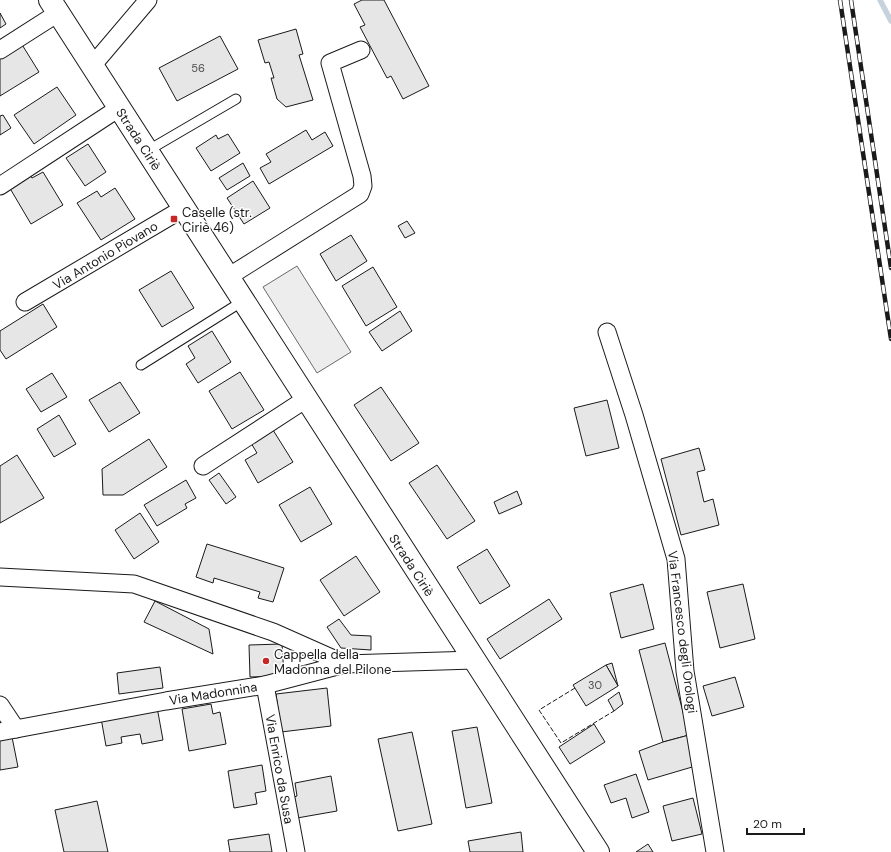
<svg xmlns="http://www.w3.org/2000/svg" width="891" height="852" font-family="'DM Sans',sans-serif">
<rect width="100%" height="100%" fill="#fff"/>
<polygon fill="#ededed" stroke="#6a6a6a" points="297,266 351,352 317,373 263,287"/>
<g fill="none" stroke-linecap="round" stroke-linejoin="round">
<polyline stroke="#c6d2dc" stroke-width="5.5" points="880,0 891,21"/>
</g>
<g fill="#e6e6e6" stroke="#1a1a1a">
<polygon points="362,0 384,0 429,86 403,99 391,76 387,78 360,27 365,25 354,4"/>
<polygon points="0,13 6,24 0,28"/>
<polygon points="296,29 303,54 299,55 313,100 286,107 277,99 271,78 274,78 269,62 265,63 258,40"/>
<polygon points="220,36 238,69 177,101 159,68"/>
<polygon points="21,43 39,72 0,96 0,55"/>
<polygon points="57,87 76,115 34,144 14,115"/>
<polygon points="3,115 11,128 0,135 0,116"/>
<polygon points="306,130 312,140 325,132 333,146 269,184 260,168 271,162 266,154"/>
<polygon points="228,134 240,153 211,171 196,148 216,135 218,139"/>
<polygon points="88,144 106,172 85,186 66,158"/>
<polygon points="243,163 250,176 227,190 219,178"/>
<polygon points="43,172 63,205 31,224 8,185 29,173 32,178"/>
<polygon points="253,181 270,208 244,224 227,198"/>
<polygon points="115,188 135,219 101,240 77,203 97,191 101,197"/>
<polygon points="407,221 415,233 405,238 398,226"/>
<polygon points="351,235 367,261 336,281 320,254"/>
<polygon points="373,267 397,307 366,326 342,286"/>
<polygon points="171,271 194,308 162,327 139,290"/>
<polygon points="43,304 57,327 6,359 0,350 0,331"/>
<polygon points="400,311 412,331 382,351 369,332"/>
<polygon points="212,331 231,362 198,383 186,364 195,358 188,346"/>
<polygon points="240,372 264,410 232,429 209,391"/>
<polygon points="52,373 67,397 41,412 26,389"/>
<polygon points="120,382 140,413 109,432 89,400"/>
<polygon points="381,387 419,443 391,461 354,405"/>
<polygon points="607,400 619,448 586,456 574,408"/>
<polygon points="59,415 76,444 54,457 37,429"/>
<polygon points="273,430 293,462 258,483 245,460 257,453 251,443"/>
<polygon points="149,439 167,467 123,495 103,495 102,469"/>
<polygon points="699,448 705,470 697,472 704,502 713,499 719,525 681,535 661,459"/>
<polygon points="17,455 44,498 0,523 0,466"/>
<polygon points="437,465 475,521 447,539 409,483"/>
<polygon points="219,473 236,497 226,504 209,480"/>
<polygon points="186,480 196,498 185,504 187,508 157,526 144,505"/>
<polygon points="310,487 332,524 301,542 279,505"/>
<polygon points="517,491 522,504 499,514 494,502"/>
<polygon points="140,513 159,542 134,559 115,530"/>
<polygon points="207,544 284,568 273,602 258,598 260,592 214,578 213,583 196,577"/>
<polygon points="487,549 510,586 480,604 457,567"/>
<polygon points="356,556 380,592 344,616 320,580"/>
<polygon points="643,584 654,629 621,638 610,593"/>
<polygon points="743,584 755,639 720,648 707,592"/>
<polygon points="549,599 562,619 500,659 487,639"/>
<polygon points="155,601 209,629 213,654 144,622"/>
<polygon points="339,619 351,635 371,636 371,650 341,648 327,627"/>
<polygon points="665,643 689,735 663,742 639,650"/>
<polygon points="282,644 284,676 250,677 249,645"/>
<polygon points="612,663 618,686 606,665"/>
<polygon points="606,665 618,686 586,706 573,685"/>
<polygon points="160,667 163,688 119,694 117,673"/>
<polygon points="735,677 744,707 712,716 703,686"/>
<polygon points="327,688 331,726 281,732 276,694"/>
<polygon points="619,692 623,704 614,711 608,700"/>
<polygon points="211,704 213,714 220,712 226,744 189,751 182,709"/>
<polygon points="157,707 163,740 142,744 140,734 121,737 122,743 106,746 101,718"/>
<polygon points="594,724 605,742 570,764 559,747"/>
<polygon points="477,727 492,803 466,808 452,731"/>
<polygon points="412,732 432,824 398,831 378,739"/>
<polygon points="689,735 699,765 648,780 639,751 663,742"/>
<polygon points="12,737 18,767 0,770 0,739"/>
<polygon points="262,765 266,791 255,793 257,804 234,808 228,771"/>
<polygon points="636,774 649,812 632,818 626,798 611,803 604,785"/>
<polygon points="331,776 337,811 297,818 294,797 297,796 295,783"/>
<polygon points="693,798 702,834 672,841 663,806"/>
<polygon points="97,801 108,852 64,852 55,810"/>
<polygon points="521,832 523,852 470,852 468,841"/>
<polygon points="269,834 272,852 230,852 228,840"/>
<polygon points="648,844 653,852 636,852"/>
</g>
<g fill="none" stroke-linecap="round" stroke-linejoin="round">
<g stroke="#1a1a1a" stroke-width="11">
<g id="lane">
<polyline points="147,151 236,99"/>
<polyline points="141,365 243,301"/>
</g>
</g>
<g stroke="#1a1a1a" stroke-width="19">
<g id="street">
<polyline points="0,50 58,13"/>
<polyline points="92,66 148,0"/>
<polyline points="0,186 119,108"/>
<polyline points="228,277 360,194 363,186 362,176 330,63 361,50"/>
<polyline points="25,302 184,208"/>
<polyline points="607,332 634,415 676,559 685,671 715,852"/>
<polyline points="203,466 306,399"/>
<polyline points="0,577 134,584 273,632 345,664"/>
<polyline points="265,685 296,852"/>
<polyline points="0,705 16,729"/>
<polyline points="0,732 166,701 265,685 345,664 474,660"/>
</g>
</g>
<g stroke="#1a1a1a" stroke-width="24">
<polyline id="secondary" points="50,0 598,852"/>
</g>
<use href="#lane" stroke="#fff" stroke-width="9"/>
<use href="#street" stroke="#fff" stroke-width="17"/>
<use href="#secondary" stroke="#fff" stroke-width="22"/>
<g stroke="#1a1a1a" stroke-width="4.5">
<g id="rail">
<polyline points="840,0 891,339"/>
<polyline points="851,0 891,268"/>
</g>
</g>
<use href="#rail" stroke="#fff" stroke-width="3" stroke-dasharray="9" stroke-linecap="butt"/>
<polyline stroke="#1a1a1a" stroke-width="1" stroke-dasharray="5 2" stroke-linecap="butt" points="575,688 539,710 561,743 614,711"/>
</g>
<g fill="#c62828" stroke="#fff" stroke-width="1.5">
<rect x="170" y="215" width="8" height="8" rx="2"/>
<circle cx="266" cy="661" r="4"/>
</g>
<g text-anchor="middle" stroke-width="3" stroke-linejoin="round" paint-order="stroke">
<g font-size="11" fill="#4d4d4d">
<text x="198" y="72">56</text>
<text x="595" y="689">30</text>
</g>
<g font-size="13" fill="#1a1a1a" stroke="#fff">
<text transform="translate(139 139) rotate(57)" y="5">Strada Ciriè</text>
<text transform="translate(105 255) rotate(-31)" y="5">Via Antonio Piovano</text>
<text transform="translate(412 565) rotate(57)" y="5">Strada Ciriè</text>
<text transform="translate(683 632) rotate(83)" y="5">Via Francesco degli Orologi</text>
<text transform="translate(213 693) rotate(-9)" y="5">Via Madonnina</text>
<text transform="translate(280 769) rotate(80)" y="5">Via Enrico da Susa</text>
</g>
<g font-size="13" fill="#1a1a1a" stroke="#fff" text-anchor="start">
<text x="182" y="217">Caselle (str.<tspan x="182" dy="15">Ciriè 46)</tspan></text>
<text x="274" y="659">Cappella della<tspan x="274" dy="15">Madonna del Pilone</tspan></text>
</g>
</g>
<path d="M747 828v6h57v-6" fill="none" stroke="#1a1a1a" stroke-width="2"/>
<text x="753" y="828" font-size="12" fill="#1a1a1a" stroke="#ffffff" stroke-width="3" paint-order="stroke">20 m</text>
</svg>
